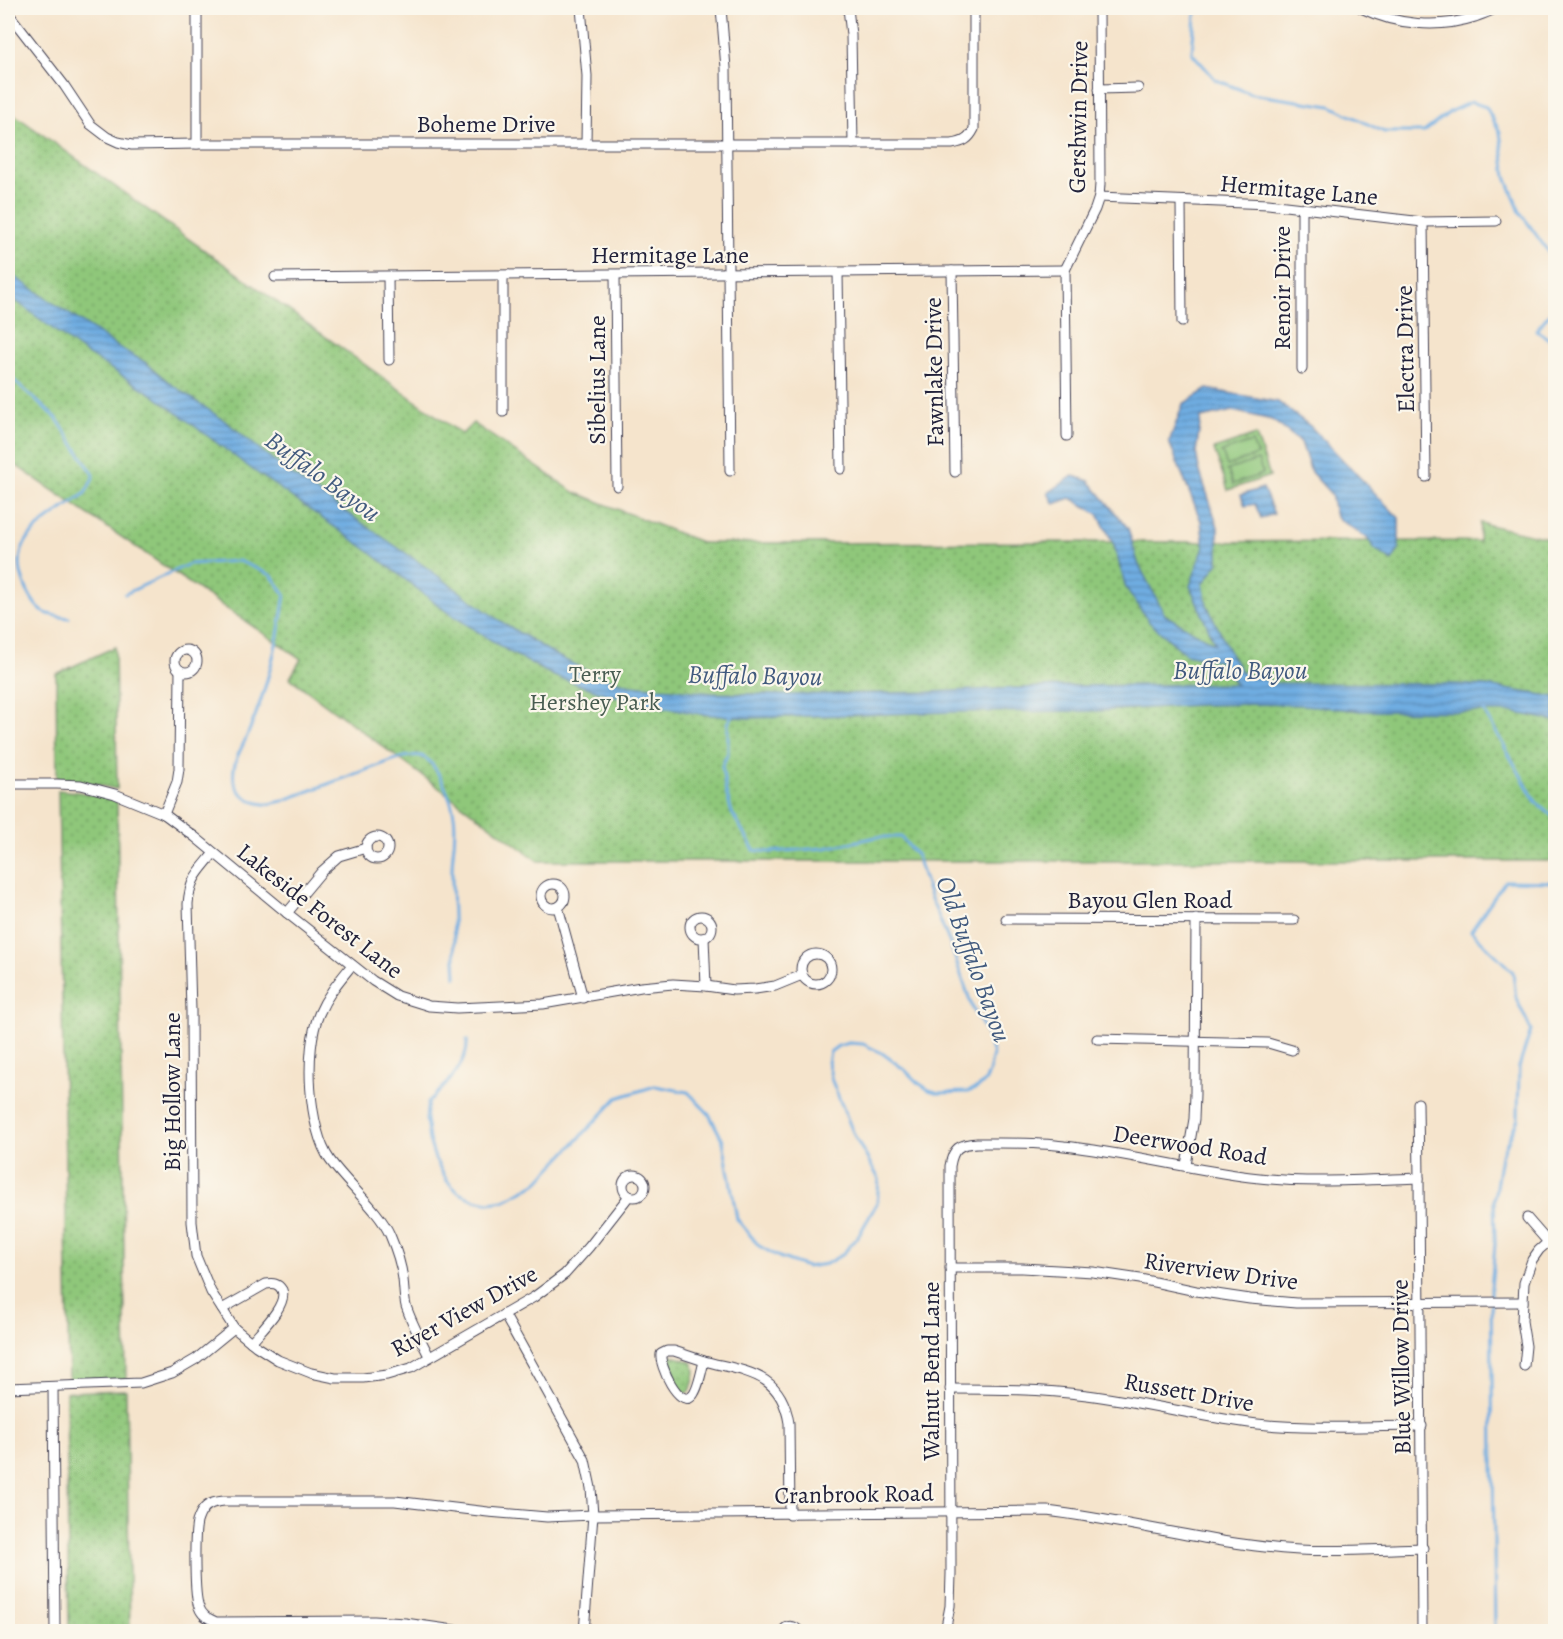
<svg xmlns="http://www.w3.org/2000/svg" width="1563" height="1639" font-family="Alegreya,serif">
<defs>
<pattern id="grass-dots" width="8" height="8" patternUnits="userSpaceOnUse" patternTransform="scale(1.5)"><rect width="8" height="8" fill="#8fc77a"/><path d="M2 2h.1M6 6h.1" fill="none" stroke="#74a165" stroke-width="1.8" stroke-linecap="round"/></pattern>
<pattern id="water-rules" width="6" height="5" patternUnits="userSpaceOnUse" patternTransform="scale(1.5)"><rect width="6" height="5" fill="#70ade2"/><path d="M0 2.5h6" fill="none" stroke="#5c8cb8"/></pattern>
</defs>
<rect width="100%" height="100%" fill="#fbf7ec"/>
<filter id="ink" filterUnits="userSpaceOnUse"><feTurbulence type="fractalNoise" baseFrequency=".0167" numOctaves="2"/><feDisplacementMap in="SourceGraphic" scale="12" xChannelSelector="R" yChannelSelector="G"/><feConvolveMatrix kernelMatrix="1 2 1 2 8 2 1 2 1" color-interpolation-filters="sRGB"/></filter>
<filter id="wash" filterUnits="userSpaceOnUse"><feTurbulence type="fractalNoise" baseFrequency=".008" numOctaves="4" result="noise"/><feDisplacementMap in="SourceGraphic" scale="24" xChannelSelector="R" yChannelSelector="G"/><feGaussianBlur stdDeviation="1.35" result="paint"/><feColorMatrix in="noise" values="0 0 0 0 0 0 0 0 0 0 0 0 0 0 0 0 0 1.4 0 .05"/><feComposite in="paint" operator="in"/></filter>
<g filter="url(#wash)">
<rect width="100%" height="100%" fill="#f5e4cc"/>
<g fill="url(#grass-dots)" stroke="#58745a" stroke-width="1.5">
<polygon points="8,110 462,434 473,423 574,492 703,543 1479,541 1480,523 1552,539 1552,649 1556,651 1555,861 538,861 290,678 301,659 8,460"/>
<polygon points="1256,435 1270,476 1228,490 1214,449"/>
<polygon points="115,647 117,789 74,780 57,779 56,674"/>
<path d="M58,790C79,792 98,794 117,801L126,1379L69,1381Z"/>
<path d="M670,1355L692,1362C698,1372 693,1381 690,1392C686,1394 683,1394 680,1390L666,1362L665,1358Z"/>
<polygon points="126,1390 130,1631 69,1631 66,1392"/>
</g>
<g fill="#8fc77a" stroke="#58745a" stroke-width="1.5">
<polygon points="1252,442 1257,455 1227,466 1222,452"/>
<polygon points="1258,460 1263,474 1233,484 1228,470"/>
</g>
<g fill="url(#water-rules)" stroke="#49688e" stroke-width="1.5">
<polygon points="8,272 118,347 145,362 171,384 225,421 289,473 423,565 500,621 557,656 595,675 631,685 713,693 786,695 930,692 1066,686 1236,684 1219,661 1186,654 1149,622 1126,588 1114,545 1098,514 1071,498 1054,504 1048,493 1073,476 1089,481 1128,528 1138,563 1165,615 1215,644 1190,586 1204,547 1201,521 1169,442 1183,404 1207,389 1278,402 1310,426 1399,518 1399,549 1392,561 1375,549 1367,538 1336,517 1331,494 1311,472 1301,442 1272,420 1233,411 1201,418 1196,452 1199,469 1218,527 1218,563 1203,584 1207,605 1232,657 1243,673 1275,683 1457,684 1486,686 1555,697 1555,721 1512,712 1362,711 1304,705 1257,704 1197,705 1098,711 952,712 748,718 700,714 657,706 607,694 554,676 508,651 447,612 366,549 253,470 152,394 82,351 8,295"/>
<polygon points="1263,488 1274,514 1261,518 1255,504 1245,506 1241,495"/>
</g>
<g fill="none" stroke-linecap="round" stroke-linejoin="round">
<g stroke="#70ade2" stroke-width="3">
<polyline points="1199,8 1195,15 1192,53 1216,80 1252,94 1331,106 1384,132 1424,132 1451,111 1471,102 1486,107 1500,132 1506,177 1520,212 1549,253 1556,266"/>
<polyline points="1556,306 1536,330 1556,344"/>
<path d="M8,375L57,419L94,475C91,482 88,491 83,495C78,499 72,502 67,506C35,528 6,546 27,590C38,613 44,615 69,618"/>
<path d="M125,594L189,564L239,561L271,575L285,594C278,643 267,691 247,736C241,750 231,764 234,780C237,794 250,802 264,804C270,805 277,802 282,801L393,760C402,758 412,754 421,756C436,760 452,800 454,815C457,833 452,852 452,870C452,906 454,942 456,977"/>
<polyline points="1484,711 1536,802 1556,819"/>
<path d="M467,1040C469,1063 444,1088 428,1102L426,1119L429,1140L435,1159L447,1181L459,1193L475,1200L489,1203L504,1201L537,1183L617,1098L655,1086L688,1092L709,1114L723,1141L737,1219L759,1246L779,1257L807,1267L826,1264L843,1254L859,1235L877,1203L879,1179L855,1137L832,1081L828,1063L830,1052L838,1046L849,1043L863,1044L882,1053L905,1070L917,1082L929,1090L939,1093L967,1092L978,1088L985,1081L989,1073L993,1054L984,1028L973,1009L951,946L929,894L917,856L901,837H877L825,848L770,852L754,850L732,813L726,792L722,766L728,753V724L732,713"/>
<polyline points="1495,1632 1491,1288 1495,1244 1494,1199 1501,1156 1518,1119 1519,1067 1531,1030 1516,998 1513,972 1471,931 1505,881 1556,882"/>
</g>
</g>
</g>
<g filter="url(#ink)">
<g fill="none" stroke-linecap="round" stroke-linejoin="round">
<g stroke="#423f51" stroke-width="11">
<g id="minor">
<polyline points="581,8 587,76 586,144"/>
<polyline points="721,8 726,68 730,471"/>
<polyline points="848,8 851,35 853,144"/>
<path d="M1361,8C1396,25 1438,29 1475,17C1482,14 1490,12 1496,8"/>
<path d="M8,13L64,85L90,124L107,137L118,142L132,145L197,144H952C964,142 969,139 974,129V8"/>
<polyline points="1099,89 1138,88"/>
<polyline points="197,144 197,8"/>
<polyline points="1099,197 1268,204 1423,222 1496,221"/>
<polyline points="1181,201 1182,322"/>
<polyline points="1302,208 1302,369"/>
<polyline points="1423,222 1426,477"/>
<polyline points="952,271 955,472"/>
<polyline points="838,273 841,469"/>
<polyline points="615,275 617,486"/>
<polyline points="503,276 503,412"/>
<polyline points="275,277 1065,270"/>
<polyline points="388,277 389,360"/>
<polyline points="1067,436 1065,270 1095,209 1099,197 1100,184 1099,8"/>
<circle cx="186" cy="661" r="11"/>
<polyline points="8,784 57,784 81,785 115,794 164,814 195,837 287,913 373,981 397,996 429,1006 457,1008 543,1004 641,987 673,984 706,986 734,990 755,989 775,986 802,975"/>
<polyline points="164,814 177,782 179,769 180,670"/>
<circle cx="377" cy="848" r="11"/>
<path d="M214,853C198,873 190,878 188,904L191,1011L192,1222L196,1256L211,1292L234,1328L256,1346L278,1360L311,1373L335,1378H363L387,1375L411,1368L534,1297L565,1274L589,1247L629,1196"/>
<circle cx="553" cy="896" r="12"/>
<polyline points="558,907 583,998"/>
<polyline points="287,913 322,871 339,856 366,848"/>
<circle cx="701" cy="927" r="11"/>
<polyline points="1006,919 1294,920"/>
<polyline points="704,938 706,986"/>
<circle cx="816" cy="969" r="15"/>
<path d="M352,965C339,981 327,995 319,1014C304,1049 308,1129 330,1160C347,1184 379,1210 390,1235C396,1249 401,1264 403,1279C404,1288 404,1298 406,1306C412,1324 421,1340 429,1356"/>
<polyline points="1097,1039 1268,1043 1292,1050"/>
<polyline points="1418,1103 1419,1178 1422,1632"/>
<polyline points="1186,1165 1194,1119 1195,1094 1196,919"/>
<circle cx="634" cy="1186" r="11"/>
<polyline points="1527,1218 1547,1241"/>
<polyline points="950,1268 1022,1268 1093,1272 1140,1279 1196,1291 1250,1299 1296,1303 1523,1302"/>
<path d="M222,1309L266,1284C273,1283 278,1283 282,1290C288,1305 260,1331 251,1342"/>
<polyline points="504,1314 585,1460 591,1488 593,1515 584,1632"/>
<path d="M667,1351H674L704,1361C702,1369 698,1391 692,1396C679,1409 659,1365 661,1354Z"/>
<path d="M704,1361C746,1372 781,1372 789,1423L790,1515"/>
<polyline points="1524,1366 1526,1346 1522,1321 1524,1283 1532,1260 1539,1250 1556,1235"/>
<polyline points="53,1387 55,1632"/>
<polyline points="8,1388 141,1383 172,1373 196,1359 234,1328"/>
<path d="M950,1389C995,1389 1041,1389 1087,1395C1144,1402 1200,1417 1257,1424C1312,1430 1367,1426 1422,1426"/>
<path d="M468,1632L405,1623L374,1621L216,1622C208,1618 202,1616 199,1607C194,1596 194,1536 197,1522C198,1519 200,1513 203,1510C208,1503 215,1502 224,1501H395L488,1512L547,1517L593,1515L1047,1511C1131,1521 1215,1545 1299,1550C1340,1552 1382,1549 1423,1548"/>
<path d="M782,1632C787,1624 795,1625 800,1632"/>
<path d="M945,1632L950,1606L951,1574L950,1166C953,1148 959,1144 977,1143C1006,1143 1035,1142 1064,1146C1127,1153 1188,1169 1250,1177C1306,1184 1363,1180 1419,1178"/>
</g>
</g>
<use href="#minor" stroke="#fff" stroke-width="9"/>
</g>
</g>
<g text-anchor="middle" stroke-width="4.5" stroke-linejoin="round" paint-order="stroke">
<g font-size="24" fill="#22223b" stroke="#fbf7ec">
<text transform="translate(1078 117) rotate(-89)" y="8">Gershwin Drive</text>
<text x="486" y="132">Boheme Drive</text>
<text transform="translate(1299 190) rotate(5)" y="8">Hermitage Lane</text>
<text x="670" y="263">Hermitage Lane</text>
<text transform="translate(1282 288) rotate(-90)" y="8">Renoir Drive</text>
<text transform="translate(1405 349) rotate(-91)" y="8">Electra Drive</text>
<text transform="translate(934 372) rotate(-91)" y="8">Fawnlake Drive</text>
<text transform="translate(597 380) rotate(-90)" y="8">Sibelius Lane</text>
<text x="1150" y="908">Bayou Glen Road</text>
<text transform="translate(320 911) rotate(38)" y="8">Lakeside Forest Lane</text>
<text transform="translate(172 1092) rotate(-90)" y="8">Big Hollow Lane</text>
<text transform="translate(1190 1145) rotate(9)" y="8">Deerwood Road</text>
<text transform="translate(1221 1271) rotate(8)" y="8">Riverview Drive</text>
<text transform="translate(464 1311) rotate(-29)" y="8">River View Drive</text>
<text transform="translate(1401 1367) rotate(-91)" y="8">Blue Willow Drive</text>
<text transform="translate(931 1371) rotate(-90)" y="8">Walnut Bend Lane</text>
<text transform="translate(1189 1392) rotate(10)" y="8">Russett Drive</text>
<text transform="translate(854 1494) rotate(-1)" y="8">Cranbrook Road</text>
</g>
<g font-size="24" fill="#485c51" stroke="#fbf7ec">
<text x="595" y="682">Terry<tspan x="595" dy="28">Hershey Park</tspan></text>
</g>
<g font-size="26" font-style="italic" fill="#415a7e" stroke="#fbf7ec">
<text transform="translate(323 476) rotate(36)" y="9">Buffalo Bayou</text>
<text x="1240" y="679">Buffalo Bayou</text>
<text transform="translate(755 675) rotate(1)" y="9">Buffalo Bayou</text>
<text transform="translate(974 959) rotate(70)" y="9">Old Buffalo Bayou</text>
</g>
</g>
<rect width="1563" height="1639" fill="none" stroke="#fbf7ec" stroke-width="30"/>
</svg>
